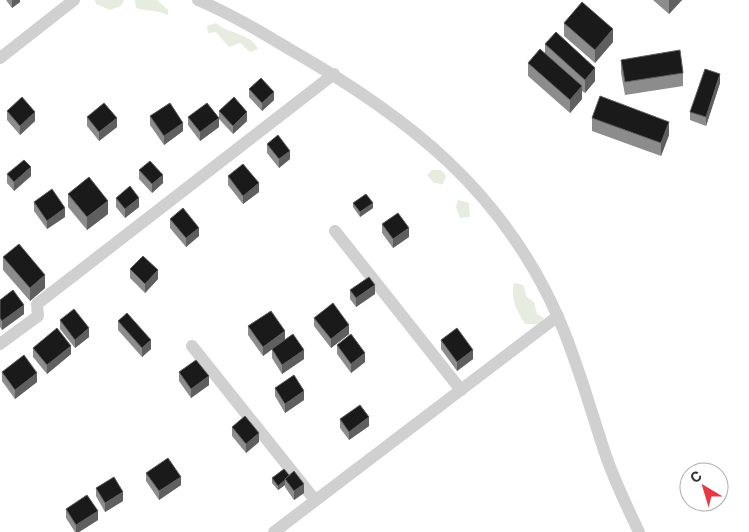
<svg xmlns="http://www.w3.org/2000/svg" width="749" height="532" font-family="Inter,sans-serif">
<rect width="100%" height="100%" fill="#fff"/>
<g fill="#e6ecdf">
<polygon points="95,0 124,0 121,6 110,10 96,4"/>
<path d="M135,0H157L168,10V15C158,10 147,11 136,8Z"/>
<path d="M216,23C228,34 251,33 258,49L250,52L240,43L229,47L216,32L208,33L207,26Z"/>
<polygon points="432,170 441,170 446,176 443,184 434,183 427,175"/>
<polygon points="458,200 469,203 470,217 460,218 456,207"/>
<path d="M514,283L523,285L527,297L534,302L537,314L544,318L538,324H525C517,311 510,299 514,283Z"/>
</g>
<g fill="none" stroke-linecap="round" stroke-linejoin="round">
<g stroke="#d0d0d0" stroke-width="12">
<path d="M198,0C231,14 261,32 291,50C408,117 502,190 558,317C578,362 590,409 606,456C615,482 627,507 639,532"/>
<polyline points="0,58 74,0"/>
<polyline points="335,231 461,390"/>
<polyline points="0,344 38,316 37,304 334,74"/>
<polyline points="192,346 315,500"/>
<polyline points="274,532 558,316"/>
</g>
</g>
<g fill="#8c8c8c">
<polygon points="6,0 20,0 20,2 12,8"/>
<polygon points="653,0 682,0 669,14"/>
<polygon points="564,23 613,42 595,63 564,36"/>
<polygon points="545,44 595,81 585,93 582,91 582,99 570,113 528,76 528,63 545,53"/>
<polygon points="621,60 683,73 683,86 625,95 621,73"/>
<polygon points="720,83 706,126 690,120 690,112"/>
<polygon points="249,89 274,100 262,111 249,97"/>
<polygon points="7,111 35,121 20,135 7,120"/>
<polygon points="219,111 247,121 233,134 219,119"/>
<polygon points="150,116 183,131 164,145 150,125"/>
<polygon points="87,117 117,127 99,141 87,126"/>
<polygon points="188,117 219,127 200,141 188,125"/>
<polygon points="592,118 669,135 661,156 592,131"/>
<polygon points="267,144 290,159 279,168 267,153"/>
<polygon points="139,170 163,183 152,193 139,179"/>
<polygon points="7,174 31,176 14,191 7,183"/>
<polygon points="228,176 259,192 243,204 228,185"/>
<polygon points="68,194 108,214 87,230 68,207"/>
<polygon points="116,198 139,207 125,218 116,207"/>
<polygon points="34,202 65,217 47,229 34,211"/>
<polygon points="353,203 373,208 360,217 353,207"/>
<polygon points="170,219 199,236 186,247 170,228"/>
<polygon points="382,224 409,237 393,248 382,233"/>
<polygon points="3,257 45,288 30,301 3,270"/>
<polygon points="130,269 158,279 145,293 130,278"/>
<polygon points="350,290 375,294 356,307 350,299"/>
<polygon points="0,300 24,314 2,330 0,327"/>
<polygon points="314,318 349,334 331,348 314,326"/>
<polygon points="60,320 89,337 75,348 60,329"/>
<polygon points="118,321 151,349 142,357 118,330"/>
<polygon points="248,326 285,340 304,359 282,374 272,358 272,349 263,356 248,335"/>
<polygon points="441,340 473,359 457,371 441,349"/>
<polygon points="337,345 365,362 351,373 337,354"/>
<polygon points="33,348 71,354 47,374 33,357"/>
<polygon points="2,372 37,382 15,399 2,381"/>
<polygon points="179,372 209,385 191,398 179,381"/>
<polygon points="275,388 304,400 285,413 275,396"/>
<polygon points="340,419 369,426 349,440 340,428"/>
<polygon points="232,427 259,442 246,453 232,436"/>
<polygon points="284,469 304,493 294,500 285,487 285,485 278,490 272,483 272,478"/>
<polygon points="146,473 181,485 159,500 146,481"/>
<polygon points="96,488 123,501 105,512 96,496"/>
<polygon points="66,509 98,520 79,532 75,532 66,518"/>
</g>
<g fill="#5f5f5f">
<polygon points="12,0 20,0 20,2 12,8"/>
<polygon points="669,0 682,0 669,14"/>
<polygon points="613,29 613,42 595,63 595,50"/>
<polygon points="595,68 595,81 585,93 585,80"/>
<polygon points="720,74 720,83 706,126 706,117"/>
<polygon points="582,86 582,99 570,113 570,100"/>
<polygon points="274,92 274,100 262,111 262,103"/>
<polygon points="35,112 35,121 20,135 20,126"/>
<polygon points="247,112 247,121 233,134 233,126"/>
<polygon points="117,118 117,127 99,141 99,132"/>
<polygon points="219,118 219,127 200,141 200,132"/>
<polygon points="669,122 669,135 661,156 661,143"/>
<polygon points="183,123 183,131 164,145 164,136"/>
<polygon points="290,151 290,159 279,168 279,159"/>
<polygon points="31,167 31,176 14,191 14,182"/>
<polygon points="163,175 163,183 152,193 152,184"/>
<polygon points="259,183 259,192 243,204 243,196"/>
<polygon points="139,198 139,207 125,218 125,209"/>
<polygon points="108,201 108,214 87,230 87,217"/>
<polygon points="373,203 373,208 360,217 360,212"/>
<polygon points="65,208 65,217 47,229 47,221"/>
<polygon points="199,228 199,236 186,247 186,238"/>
<polygon points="409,228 409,237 393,248 393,239"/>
<polygon points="158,270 158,279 145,293 145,284"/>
<polygon points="45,275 45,288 30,301 30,288"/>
<polygon points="375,285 375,294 356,307 356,298"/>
<polygon points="24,305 24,314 2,330 2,321"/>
<polygon points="349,325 349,334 331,348 331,339"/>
<polygon points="89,328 89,337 75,348 75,340"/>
<polygon points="285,331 285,340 263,356 263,347"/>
<polygon points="151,340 151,349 142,357 142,348"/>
<polygon points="71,346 71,354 47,374 47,365"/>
<polygon points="304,350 304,359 282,374 282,365"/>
<polygon points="473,350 473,359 457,371 457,362"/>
<polygon points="365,353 365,362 351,373 351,364"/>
<polygon points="37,373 37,382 15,399 15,390"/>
<polygon points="209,376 209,385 191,398 191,389"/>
<polygon points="304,391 304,400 285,413 285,404"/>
<polygon points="369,417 369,426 349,440 349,432"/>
<polygon points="259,433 259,442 246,453 246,444"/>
<polygon points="181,477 181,485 159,500 159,491"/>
<polygon points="285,480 285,485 278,490 278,486"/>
<polygon points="304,484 304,493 294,500 294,491"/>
<polygon points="123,492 123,501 105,512 105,503"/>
<polygon points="98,511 98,520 79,532 76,532 76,525"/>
</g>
<g fill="#1a1a1a" stroke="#5f5f5f">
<polygon points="582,2 613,29 595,50 564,23"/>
<polygon points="556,32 595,68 585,80 545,44"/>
<polygon points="540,49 582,86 570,100 528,63"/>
<polygon points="680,50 683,73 625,82 621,60"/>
<polygon points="705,69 720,74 706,117 690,112"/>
<polygon points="261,78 274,92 262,103 249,89"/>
<polygon points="600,96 669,122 661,143 592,118"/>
<polygon points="22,97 35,112 20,126 7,111"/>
<polygon points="234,97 247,112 233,126 219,111"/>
<polygon points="104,103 117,118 99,132 87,117"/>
<polygon points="170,103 183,123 164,136 150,116"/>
<polygon points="207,103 219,118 200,132 188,117"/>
<polygon points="278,135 290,151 279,159 267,144"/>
<polygon points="24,160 31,167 14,182 7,174"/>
<polygon points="150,161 163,175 152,184 139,170"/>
<polygon points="243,164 259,183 243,196 228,176"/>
<polygon points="89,177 108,201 87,217 68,194"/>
<polygon points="130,186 139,198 125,209 116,198"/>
<polygon points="52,189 65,208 47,221 34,202"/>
<polygon points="366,194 373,203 360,212 353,203"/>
<polygon points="183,208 199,228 186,238 170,219"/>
<polygon points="398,213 409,228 393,239 382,224"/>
<polygon points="19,244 45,275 30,288 3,257"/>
<polygon points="143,256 158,270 145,284 130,269"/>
<polygon points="369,277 375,285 356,298 350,290"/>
<polygon points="13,290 24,305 2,321 0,318 0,300"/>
<polygon points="333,303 349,325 331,339 314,318"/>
<polygon points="74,309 89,328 75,340 60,320"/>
<polygon points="271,311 285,331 263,347 248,326"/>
<polygon points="127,313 151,340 142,348 118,321"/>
<polygon points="57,328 71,346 47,365 33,348"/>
<polygon points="457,328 473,350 457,362 441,340"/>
<polygon points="293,334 304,350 282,365 272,349"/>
<polygon points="351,334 365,353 351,364 337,345"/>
<polygon points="24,355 37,373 15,390 2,372"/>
<polygon points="196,360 209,376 191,389 179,372"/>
<polygon points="294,375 304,391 285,404 275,388"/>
<polygon points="360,405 369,417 349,432 340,419"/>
<polygon points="245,416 259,433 246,444 232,427"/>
<polygon points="168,458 181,477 159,491 146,473"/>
<polygon points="284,469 289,475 285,479 285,480 278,486 272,478"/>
<polygon points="294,471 304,484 294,491 285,479"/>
<polygon points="114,477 123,492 105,503 96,488"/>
<polygon points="87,495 98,511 76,525 66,509"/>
</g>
<g transform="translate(704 487) rotate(322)"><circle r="24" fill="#ffffff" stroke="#adadad"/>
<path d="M0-4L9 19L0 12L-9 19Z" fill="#e63946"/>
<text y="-8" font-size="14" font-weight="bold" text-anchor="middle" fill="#333333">С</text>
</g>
</svg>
